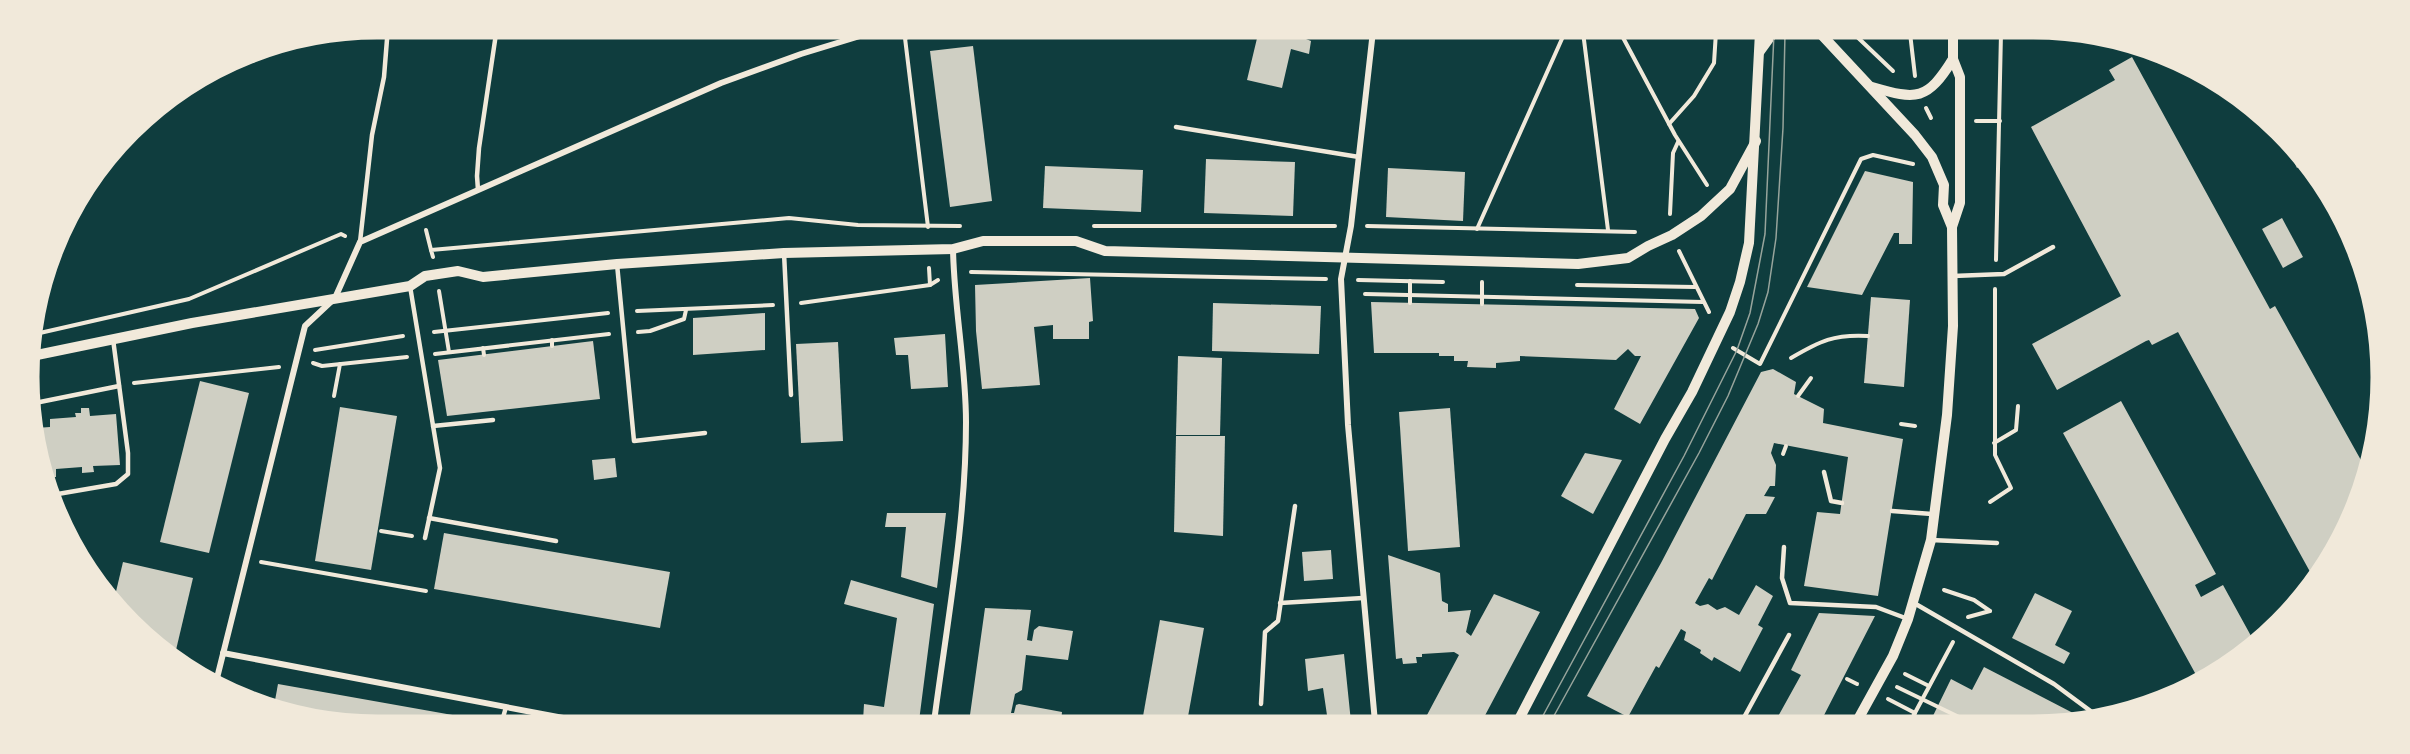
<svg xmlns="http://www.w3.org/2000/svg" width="2410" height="754" font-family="Arial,sans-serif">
<rect width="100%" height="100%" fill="#0f3d3e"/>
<g fill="#cfcfc3">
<polygon points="1259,30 1309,31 1306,39 1311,41 1309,54 1291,49 1282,88 1247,80"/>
<polygon points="973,46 992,201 950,207 930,51"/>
<polygon points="2132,57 2270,309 2275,306 2367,471 2336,552 2314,579 2178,332 2152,345 2149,340 2146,341 2057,390 2032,344 2121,296 2031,127 2115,80 2109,70"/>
<polygon points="2285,144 2305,164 2297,168"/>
<polygon points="1206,159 1295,162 1293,216 1204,213"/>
<polygon points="1045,166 1143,170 1141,212 1043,208"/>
<polygon points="1388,168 1465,172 1463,221 1386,217"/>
<polygon points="1865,171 1913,182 1912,244 1899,244 1899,233 1894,233 1862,295 1807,287"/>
<polygon points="2282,218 2303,257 2283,268 2262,229"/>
<polygon points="1090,278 1093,321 1089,322 1089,339 1053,339 1053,325 1034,327 1040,385 982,389 976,331 975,285"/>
<polygon points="1871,297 1910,300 1904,387 1864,383"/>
<polygon points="1371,302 1695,309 1699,318 1640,424 1614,409 1641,356 1635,356 1628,349 1616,360 1520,356 1520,361 1496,363 1496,368 1467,367 1468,361 1454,361 1454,356 1439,356 1439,353 1374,353"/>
<polygon points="1213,303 1321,306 1319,354 1212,351"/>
<polygon points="765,313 765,350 693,355 693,318"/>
<polygon points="945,334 948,387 911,389 908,355 896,355 894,338"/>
<polygon points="593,341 600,399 447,416 438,360"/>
<polygon points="838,342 843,441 801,443 796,344"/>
<polygon points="1178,356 1222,358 1220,435 1176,435"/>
<polygon points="1773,369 1796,382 1794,394 1824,409 1823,423 1903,439 1878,596 1804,586 1817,512 1840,514 1848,457 1774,443 1771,453 1776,465 1775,486 1770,486 1764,496 1775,497 1766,514 1746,514 1712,580 1709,578 1695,603 1700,606 1708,604 1717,610 1725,607 1739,615 1756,585 1773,596 1758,625 1763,628 1740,672 1714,657 1712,661 1700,653 1701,650 1684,640 1686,632 1681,629 1659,668 1656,666 1628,717 1587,696 1661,563 1761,372"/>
<polygon points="200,381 249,393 209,553 160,542"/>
<polygon points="2121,401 2216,574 2195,585 2201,597 2223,585 2256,645 2200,682 2063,433"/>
<polygon points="340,407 397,416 371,570 315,561"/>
<polygon points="81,408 89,408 90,416 116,414 120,465 93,466 94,472 82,473 82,467 56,469 56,477 44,478 39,467 36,428 50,427 50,419 76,417 75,413 81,413"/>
<polygon points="1450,408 1460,547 1408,551 1399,412"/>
<polygon points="1176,436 1225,436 1223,536 1174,532"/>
<polygon points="1585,453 1622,460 1593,514 1561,496"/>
<polygon points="615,458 617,477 594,480 592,460"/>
<polygon points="887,513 946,513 937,588 901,577 906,527 885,527"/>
<polygon points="444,533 670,572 660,628 434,589"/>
<polygon points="1331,550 1333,579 1304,581 1302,552"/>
<polygon points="1388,555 1440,573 1442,601 1448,604 1448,612 1471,610 1466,632 1471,636 1494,594 1540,612 1481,723 1413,723 1427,715 1459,655 1454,652 1422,654 1422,657 1416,657 1417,663 1403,664 1402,658 1396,659"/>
<polygon points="123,562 193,578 176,650 161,647 114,600"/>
<polygon points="851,580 934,604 919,721 863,721 864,704 884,707 897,618 844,604"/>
<polygon points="2035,593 2072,611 2055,645 2070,653 2064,664 2012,638"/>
<polygon points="985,608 1031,610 1027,640 1032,641 1034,630 1039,626 1073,631 1068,660 1026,655 1022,690 1015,694 1011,713 1014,713 1016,705 1019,704 1062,712 1061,722 969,722"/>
<polygon points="1819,613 1875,616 1820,723 1778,723 1775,722 1801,675 1791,670"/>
<polygon points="1160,620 1204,628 1187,722 1142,722"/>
<polygon points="1344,654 1351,722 1328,722 1323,688 1308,691 1305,659"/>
<polygon points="1984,667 2073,713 2067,724 1929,724 1951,679 1972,690"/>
<polygon points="278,684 475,719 475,721 308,720 274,706"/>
</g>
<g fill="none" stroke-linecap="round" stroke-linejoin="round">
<g stroke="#f1e9da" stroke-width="4">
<polyline points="1583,32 1608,230"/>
<polyline points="1620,32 1675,135 1707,185"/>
<polyline points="1853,33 1893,71"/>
<polyline points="1910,33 1915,76"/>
<polyline points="1926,108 1931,118"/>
<polyline points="1976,121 2000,121"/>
<polyline points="1669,124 1694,96 1714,63 1716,32"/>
<polyline points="1670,214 1673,153 1678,142"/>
<polyline points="1094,226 1335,226"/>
<polyline points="1367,226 1635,232"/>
<polyline points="928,227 905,38 932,29"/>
<polyline points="1477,229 1565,32"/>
<polyline points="426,230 431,250"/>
<polyline points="1679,251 1709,312"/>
<polyline points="433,257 431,250 789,218 858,225 960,226"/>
<polyline points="1996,260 2001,33"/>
<polyline points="929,268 930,285"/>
<polyline points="971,272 1326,279"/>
<polyline points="1358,280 1443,282"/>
<polyline points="1410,281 1410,303"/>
<polyline points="1482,282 1482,304"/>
<polyline points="1577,285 1695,287"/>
<polyline points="439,291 449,352"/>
<polyline points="1365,294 1703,302"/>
<polyline points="801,303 930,285 938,280"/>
<polyline points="637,311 773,305"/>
<polyline points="434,332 608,313"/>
<polyline points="638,332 650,331 684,319 686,310"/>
<polyline points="31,335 189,299 341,234 345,236"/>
<polyline points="552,340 552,346"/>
<polyline points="483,348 484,355"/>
<polyline points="1733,348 1760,364 1861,159 1873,155 1913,164"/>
<polyline points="315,350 403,336"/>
<polyline points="435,354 609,334"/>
<path d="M1791,358C1820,341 1834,334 1868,336"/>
<polyline points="313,363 322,366 407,357"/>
<polyline points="134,383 279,367"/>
<polyline points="334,396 340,364"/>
<polyline points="1798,396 1811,378"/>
<polyline points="1901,424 1915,426"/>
<polyline points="1994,443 2016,430 2018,406"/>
<polyline points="1783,454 1786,446"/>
<polyline points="1990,502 2011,488 1995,455 1995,289"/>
<polyline points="381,531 412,536"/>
<polyline points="261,562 426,591"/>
<polyline points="1944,590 1974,600 1990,611"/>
<polyline points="1968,617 1990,611"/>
<polyline points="1905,674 1929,686"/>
<polyline points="1847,679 1857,684"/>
<polyline points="1897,687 1959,717"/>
<polyline points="1888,699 1915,713"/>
<polyline points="1909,724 1953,642"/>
</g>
<g stroke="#f1e9da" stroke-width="4.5">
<polyline points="1176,127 1359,157"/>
<polyline points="478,190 477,176 479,148 497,27"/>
<polyline points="360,242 372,135 384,77 388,27"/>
<polyline points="784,253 791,395"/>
<polyline points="617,264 634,441 705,433"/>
<polyline points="1953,276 2004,274 2053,247"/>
<polyline points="410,286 440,468 425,538"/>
<polyline points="35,403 119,386"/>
<polyline points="433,426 493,420"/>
<polyline points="1824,472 1831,501 1842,503"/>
<polyline points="52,495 116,484 128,474 128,453 113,339"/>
<polyline points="1892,511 1932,514"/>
<polyline points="429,518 556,541"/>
<polyline points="1931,540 1997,543"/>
<polyline points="1784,547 1782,578 1790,603 1876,607 1908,619"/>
<polyline points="1280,603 1363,598"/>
<polyline points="1914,603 2054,684 2100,718"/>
<polyline points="1261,704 1265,632 1278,621 1295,506"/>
<polyline points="502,721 506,707"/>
<polyline points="1741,723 1789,635"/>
</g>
<g stroke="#f1e9da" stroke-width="6">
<polyline points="1373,31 1351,226 1341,279 1348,425 1375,722"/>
<polyline points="223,653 579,721"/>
<polyline points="216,682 305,326 335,298 360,242 721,83 801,54 883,29"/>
<path d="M934,722C947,623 966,522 966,422C966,365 954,307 953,249"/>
</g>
<g stroke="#f1e9da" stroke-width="10">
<polyline points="1820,33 1915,135 1932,157 1944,185 1943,205 1952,227 1953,326 1947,415 1931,540 1908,619 1893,656 1856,723"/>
<polyline points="1760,51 1773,33"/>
<path d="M1872,87C1917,100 1927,101 1953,59"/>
<polyline points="1952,227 1960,203 1960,77 1953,59 1953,33"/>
<polyline points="32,356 192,323 410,286 425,276 458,271 483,277 617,264 784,253 953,249 983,241 1076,241 1105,251 1578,264 1628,258 1648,246 1672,235 1701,216 1730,189 1756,141"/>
<polyline points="1517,723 1665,439 1692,392 1730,312 1740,282 1749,243 1760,32"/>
</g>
<g stroke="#97a49c" stroke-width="1.5">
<polyline points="1539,723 1684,456 1737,350 1750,313 1765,234 1774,33"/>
<polyline points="1550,723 1699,453 1728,396 1758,324 1768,292 1776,238 1783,128 1785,33"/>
</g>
<polyline stroke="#97a49c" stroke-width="4.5" points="2319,177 2332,201"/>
</g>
<path d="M0 0H2410V754H0ZM377 38H2033A339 339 0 0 1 2372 377V377A339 339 0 0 1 2033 716H377A339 339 0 0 1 38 377V377A339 339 0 0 1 377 38Z" fill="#f1e9da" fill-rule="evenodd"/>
<path fill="none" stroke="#f1e9da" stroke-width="3" d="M377 38H2033A339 339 0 0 1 2372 377V377A339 339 0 0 1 2033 716H377A339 339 0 0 1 38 377V377A339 339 0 0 1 377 38Z"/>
</svg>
